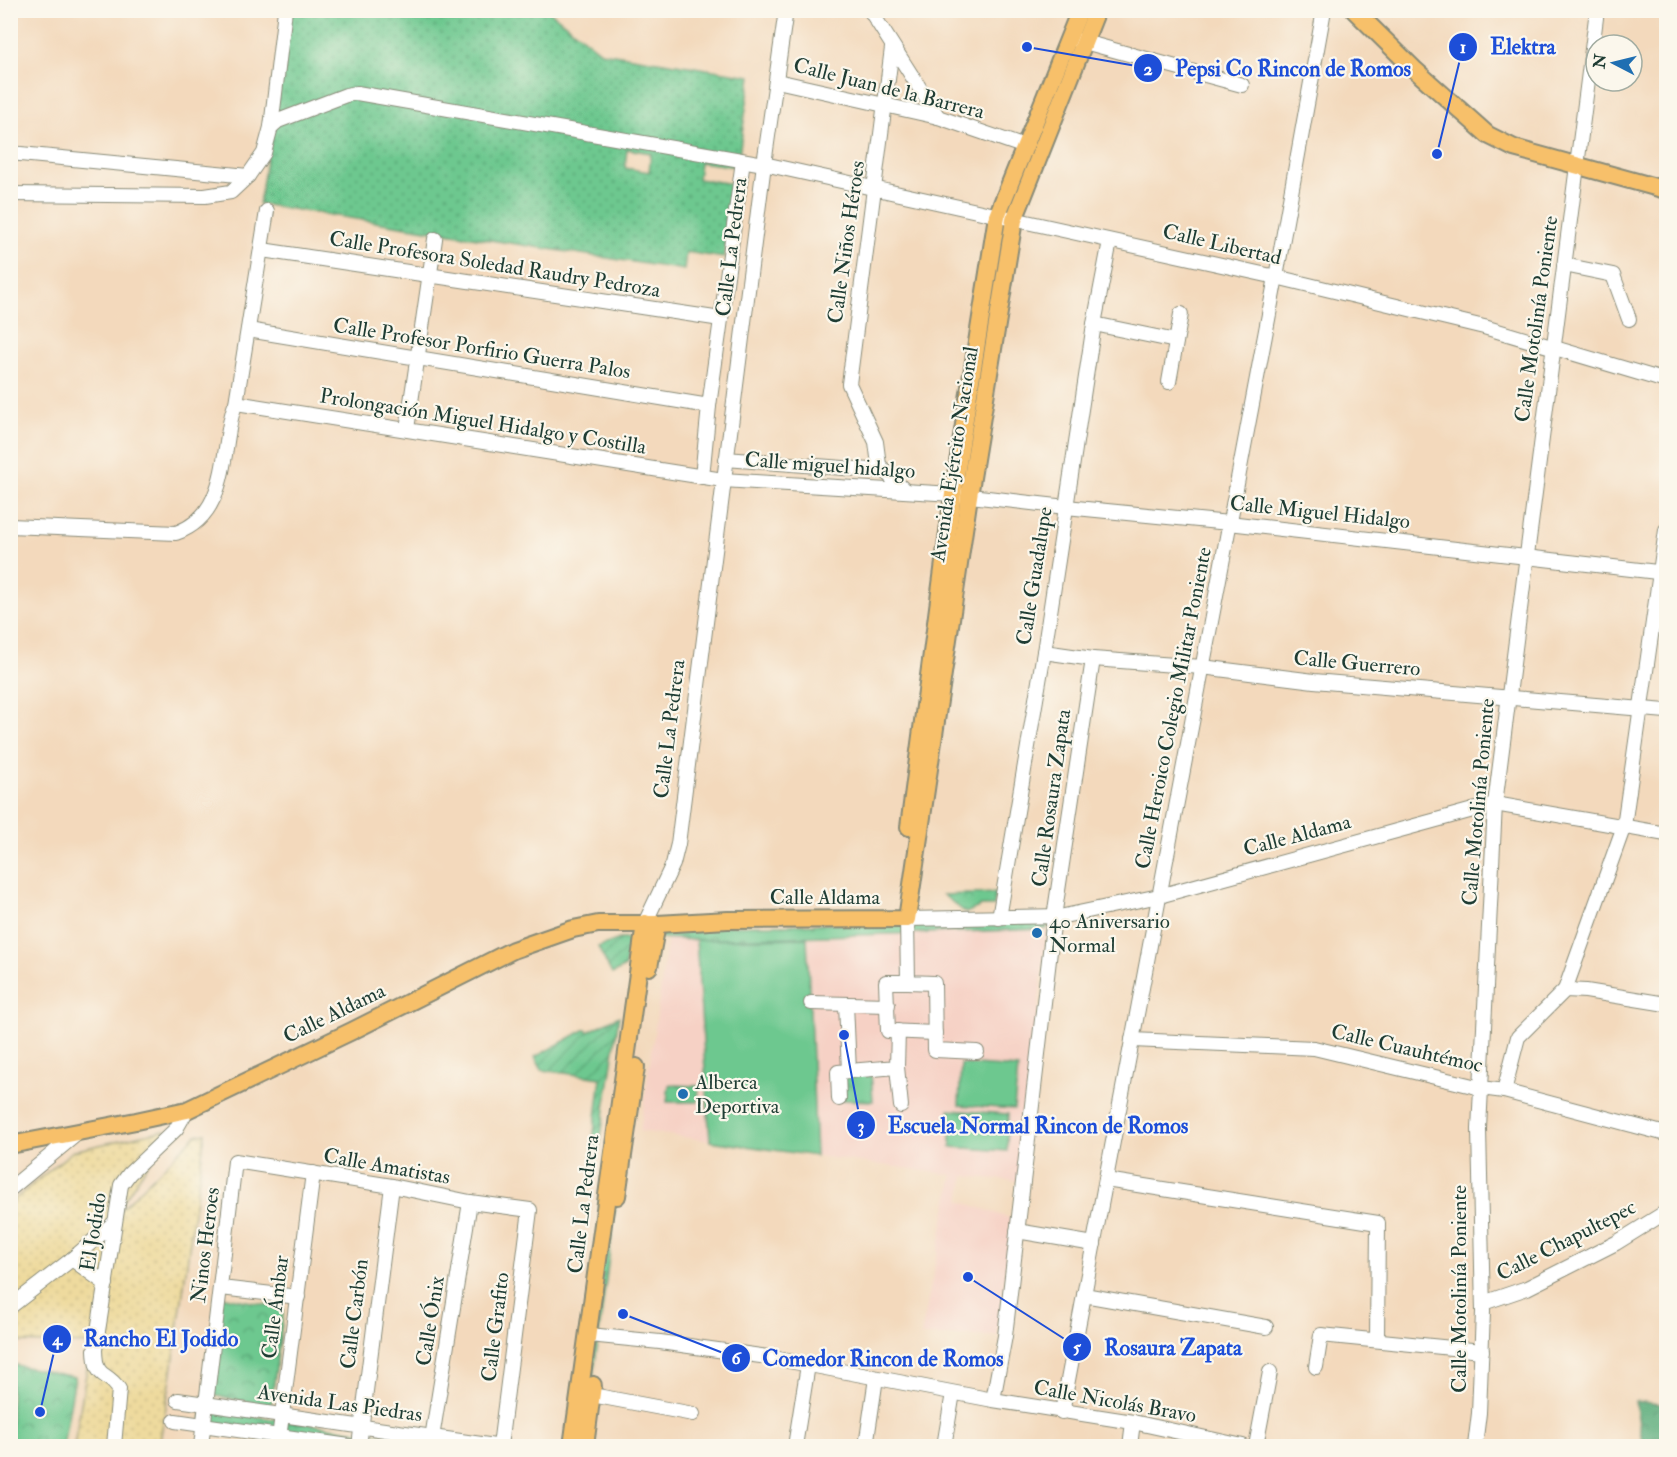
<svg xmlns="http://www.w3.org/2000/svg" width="1677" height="1457" font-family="'IM FELL Double Pica',serif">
<defs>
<pattern id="grass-dots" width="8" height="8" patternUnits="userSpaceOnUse" patternTransform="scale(1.5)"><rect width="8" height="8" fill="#6dc88f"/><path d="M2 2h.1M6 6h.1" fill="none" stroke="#59a476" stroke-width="1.8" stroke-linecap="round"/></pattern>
<pattern id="forest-crowns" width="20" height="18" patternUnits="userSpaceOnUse" patternTransform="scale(1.5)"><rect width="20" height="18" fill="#5aac7a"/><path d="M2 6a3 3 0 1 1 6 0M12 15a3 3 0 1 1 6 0" fill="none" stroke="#4a8d65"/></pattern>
<pattern id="sand-dots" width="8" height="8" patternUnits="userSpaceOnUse" patternTransform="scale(1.5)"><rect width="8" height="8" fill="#eeda9e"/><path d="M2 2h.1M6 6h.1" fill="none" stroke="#ccbc89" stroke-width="1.8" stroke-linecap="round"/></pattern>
<pattern id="park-crowns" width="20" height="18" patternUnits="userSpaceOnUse" patternTransform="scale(1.5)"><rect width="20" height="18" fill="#6dc88f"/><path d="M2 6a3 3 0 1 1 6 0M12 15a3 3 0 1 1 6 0" fill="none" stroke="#59a476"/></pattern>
<pattern id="garden-furrows" width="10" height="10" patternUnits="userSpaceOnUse" patternTransform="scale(1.5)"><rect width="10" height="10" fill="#6dc88f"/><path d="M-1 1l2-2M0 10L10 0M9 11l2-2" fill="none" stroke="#59a476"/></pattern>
</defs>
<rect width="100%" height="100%" fill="#fbf7ec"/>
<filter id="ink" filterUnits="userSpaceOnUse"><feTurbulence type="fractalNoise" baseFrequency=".0167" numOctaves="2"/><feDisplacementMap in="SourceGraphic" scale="12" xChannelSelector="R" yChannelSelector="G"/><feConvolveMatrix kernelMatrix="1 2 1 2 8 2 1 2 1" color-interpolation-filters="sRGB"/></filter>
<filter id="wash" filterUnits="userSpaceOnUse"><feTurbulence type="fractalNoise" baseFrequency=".008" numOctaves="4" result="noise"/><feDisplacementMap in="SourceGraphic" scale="24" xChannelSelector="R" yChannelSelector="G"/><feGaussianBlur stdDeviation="1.35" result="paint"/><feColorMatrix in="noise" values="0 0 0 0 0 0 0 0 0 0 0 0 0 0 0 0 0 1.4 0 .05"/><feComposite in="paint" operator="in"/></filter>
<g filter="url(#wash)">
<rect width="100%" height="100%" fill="#f3d9bc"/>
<polygon fill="#f6d1c5" points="1047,929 1019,1181 964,1176 960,1201 1012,1219 997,1336 921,1336 953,1175 640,1131 668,938 696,940 807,938"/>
<path fill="url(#grass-dots)" stroke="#468262" stroke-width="1.5" fill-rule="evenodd" d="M291,11H549L601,52L751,76L737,167L700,162L698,179L734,184L731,200H729L728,207H730L729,216H726V223H728L724,258L686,252L684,270L259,204ZM627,149L651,153L649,172L625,168Z"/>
<polygon fill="url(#forest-crowns)" stroke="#3c7457" stroke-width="1.5" points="1635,1401 1666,1405 1666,1446 1643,1446"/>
<polygon fill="url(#sand-dots)" stroke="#868c69" stroke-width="1.5" points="164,1130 167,1135 113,1217 196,1135 205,1133 172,1372 159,1446 74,1446 91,1344 11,1342 11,1202 73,1151"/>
<g fill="url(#park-crowns)" stroke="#468262" stroke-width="1.5">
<polygon points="996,893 994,906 981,906 966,913 943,895"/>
<polygon points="1047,920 1047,929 696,940 658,938 658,927"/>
<polygon points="871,1072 873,1101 842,1100 841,1074"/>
<polygon points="620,1174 584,1446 575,1446 609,1181"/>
<polygon points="220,1296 284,1308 271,1406 205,1394"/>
<polygon points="11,1364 75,1377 63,1446 11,1446"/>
<polygon points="203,1409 462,1446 391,1446 202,1422"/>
</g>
<g fill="url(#garden-furrows)" stroke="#468262" stroke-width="1.5">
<polygon points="620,939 629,939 625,967 612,974 598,947"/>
<polygon points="619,1016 599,1149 592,1148 601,1078 542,1070 535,1057 586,1029 588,1032"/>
</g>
<g fill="#6dc88f" stroke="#468262" stroke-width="1.5">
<polygon points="807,938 816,1156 710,1141 696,940"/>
<polygon points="961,1064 1018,1068 1014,1109 959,1105"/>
<polygon points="669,1085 699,1086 698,1102 667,1102"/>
<polygon points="949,1110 1008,1114 1007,1151 951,1147"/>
</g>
</g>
<g filter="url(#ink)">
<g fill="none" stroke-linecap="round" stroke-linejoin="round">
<g stroke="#898b78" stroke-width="16">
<g id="minor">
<polyline points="870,10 938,117"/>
<polyline points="1077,40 1242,85"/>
<polyline points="892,48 849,384 876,442 879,465 905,491"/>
<polyline points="777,81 938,117 1025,147"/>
<polyline points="271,127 278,121 346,95 357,93 764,164 1276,277 1484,327 1666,381"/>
<polyline points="10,153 248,176"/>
<polyline points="10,194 205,196 231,192 248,176 264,153 271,127 285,10"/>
<polyline points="262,250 721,319"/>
<polyline points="1564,265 1613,275 1629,319"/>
<polyline points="1094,324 1176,341"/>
<polyline points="248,330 709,406"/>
<polyline points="1169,382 1181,314"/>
<polyline points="236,403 723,480 953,494 1066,507 1229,523 1666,573"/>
<polyline points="407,429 435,239"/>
<polyline points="726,459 883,471"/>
<polyline points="702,477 709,406 743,161"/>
<path d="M10,526L176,533C219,518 222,473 228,435C230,424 231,413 236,403L267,211"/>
<polyline points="1044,652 1093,659 1202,667 1314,681 1666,711"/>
<polyline points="999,918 1044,652 1094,324 1110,241"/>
<polyline points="645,923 673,864 678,844 764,164 786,10"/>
<polyline points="908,982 886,982 888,1031 935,1033"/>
<polyline points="1565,990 1586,991 1666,1004"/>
<polyline points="811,1003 888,1005"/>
<polyline points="846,1004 849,1071 897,1067 898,1031"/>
<polyline points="1132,1040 1314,1048 1481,1088 1504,1091 1666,1134"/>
<polyline points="977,1052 935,1050 934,983 908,982 907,919 1064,916 1159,896 1495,804 1666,834"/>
<polyline points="897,1067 901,1106"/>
<polyline points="1504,1091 1518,1037 1565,990 1624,826 1666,530"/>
<polyline points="839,1099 838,1072 849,1071"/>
<polyline points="1106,1180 1378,1223 1377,1340"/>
<polyline points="10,1189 79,1132"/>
<polyline points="1017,1231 1094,1244"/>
<polyline points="72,1259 106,1284"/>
<polyline points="221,1288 298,1297"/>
<polyline points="1084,1295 1266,1327"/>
<polyline points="1483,1303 1527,1288 1616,1243 1666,1212"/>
<polyline points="10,1307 72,1259 115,1222"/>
<polyline points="589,1335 660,1342 768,1357 993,1400 1133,1422 1243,1446"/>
<polyline points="1316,1367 1321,1335 1482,1351"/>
<polyline points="592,1395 693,1414"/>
<polyline points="178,1400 495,1446"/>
<polyline points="993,1400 1005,1336 1054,917 1093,659"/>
<polyline points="1062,1412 1276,277 1324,10"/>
<polyline points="175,1421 349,1446"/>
<polyline points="431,1444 470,1202"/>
<path d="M114,1446L119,1389C105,1369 96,1381 95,1350L121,1185L129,1174L176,1129L187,1110"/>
<polyline points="201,1446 235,1161 392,1186 470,1202 530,1210 500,1446"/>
<polyline points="278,1446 313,1173"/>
<polyline points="359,1446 392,1186"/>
<polyline points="795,1446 808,1365"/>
<polyline points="866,1446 876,1378"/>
<polyline points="944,1446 953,1393"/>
<polyline points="1130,1446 1133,1422"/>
<polyline points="1256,1446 1270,1372"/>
<polyline points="1475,1446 1479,1413 1483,1312 1479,1129 1495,804 1597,10"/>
</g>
</g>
<g stroke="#898b78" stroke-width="20">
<g id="major">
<polyline points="1354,10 1414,69 1488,135 1514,148 1666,190"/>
<polyline points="909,827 953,494 997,216 1080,10"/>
<polyline points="649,967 657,924"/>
<polyline points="10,1145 136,1121 187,1110 352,1031 513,950 573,929 598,924 657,924 728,920 907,919 969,496 1014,220 1097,10"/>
<polyline points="617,1196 636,1067"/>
<polyline points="572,1446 645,923"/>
<polyline points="585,1446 593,1385"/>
</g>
</g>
<use href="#minor" stroke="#fff" stroke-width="14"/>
<use href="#major" stroke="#f7c06b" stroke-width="16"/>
</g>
</g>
<g fill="#1f6fb2" stroke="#fbf7ec" stroke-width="2">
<circle cx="1037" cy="933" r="6"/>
<circle cx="683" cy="1094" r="6"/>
</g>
<g text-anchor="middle" stroke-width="4.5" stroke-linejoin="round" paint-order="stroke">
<g font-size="21" fill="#1f3d34" stroke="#fbf7ec">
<text transform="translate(889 88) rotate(14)" y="7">Calle Juan de la Barrera</text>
<text transform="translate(846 242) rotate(-82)" y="7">Calle Niños Héroes</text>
<text transform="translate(1222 244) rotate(13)" y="7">Calle Libertad</text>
<text transform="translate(731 247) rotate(-83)" y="7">Calle La Pedrera</text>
<text transform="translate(495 264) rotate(9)" y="7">Calle Profesora Soledad Raudry Pedroza</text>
<text transform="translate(1536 319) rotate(-82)" y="7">Calle Motolinía Poniente</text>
<text transform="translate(482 348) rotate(9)" y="7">Calle Profesor Porfirio Guerra Palos</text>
<text transform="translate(483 421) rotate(9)" y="7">Prolongación Miguel Hidalgo y Costilla</text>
<text transform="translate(954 454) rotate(-81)" y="7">Avenida Ejército Nacional</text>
<text transform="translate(830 465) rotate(4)" y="7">Calle miguel hidalgo</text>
<text transform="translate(1320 512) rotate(6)" y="7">Calle Miguel Hidalgo</text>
<text transform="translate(1034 576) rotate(-81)" y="7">Calle Guadalupe</text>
<text transform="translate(1357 663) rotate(5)" y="7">Calle Guerrero</text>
<text transform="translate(1173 708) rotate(-79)" y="7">Calle Heroico Colegio Militar Poniente</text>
<text transform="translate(669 729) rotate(-83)" y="7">Calle La Pedrera</text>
<text transform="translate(1051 798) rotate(-82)" y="7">Calle Rosaura Zapata</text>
<text transform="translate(1478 802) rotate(-85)" y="7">Calle Motolinía Poniente</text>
<text transform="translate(1297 835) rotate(-15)" y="7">Calle Aldama</text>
<text x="825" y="904">Calle Aldama</text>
<text transform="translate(334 1013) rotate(-26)" y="7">Calle Aldama</text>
<text transform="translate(1407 1048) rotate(13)" y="7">Calle Cuauhtémoc</text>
<text transform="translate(387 1166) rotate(10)" y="7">Calle Amatistas</text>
<text transform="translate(583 1204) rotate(-83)" y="7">Calle La Pedrera</text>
<text transform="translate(93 1232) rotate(-81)" y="7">El Jodido</text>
<text transform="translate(1566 1240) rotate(-27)" y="7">Calle Chapultepec</text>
<text transform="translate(205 1245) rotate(-83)" y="7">Ninos Heroes</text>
<text transform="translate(1459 1289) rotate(-90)" y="7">Calle Motolinía Poniente</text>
<text transform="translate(275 1307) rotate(-83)" y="7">Calle Ámbar</text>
<text transform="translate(354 1314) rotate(-83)" y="7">Calle Carbón</text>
<text transform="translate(430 1321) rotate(-81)" y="7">Calle Ónix</text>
<text transform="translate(495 1327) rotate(-83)" y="7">Calle Grafito</text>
<text transform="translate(1115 1401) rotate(10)" y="7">Calle Nicolás Bravo</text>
<text transform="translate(340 1403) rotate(8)" y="7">Avenida Las Piedras</text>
</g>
<g font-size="21" fill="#1f3d34" stroke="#fbf7ec" text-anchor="start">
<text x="1049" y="928">40 Aniversario<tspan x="1049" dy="24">Normal</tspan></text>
<text x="695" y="1089">Alberca<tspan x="695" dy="24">Deportiva</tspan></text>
</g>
</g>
<path fill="none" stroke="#1d4ed8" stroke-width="2" d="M1437 154L1463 47M1027 47L1148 68M844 1035L861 1125M40 1412L57 1339M968 1277L1077 1347M623 1314L736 1358"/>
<g fill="#1d4ed8" stroke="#fbf7ec" stroke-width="2">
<circle cx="1437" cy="154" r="6"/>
<circle cx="1027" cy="47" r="6"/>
<circle cx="844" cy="1035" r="6"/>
<circle cx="40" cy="1412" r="6"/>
<circle cx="968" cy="1277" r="6"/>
<circle cx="623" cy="1314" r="6"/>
<circle cx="1463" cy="47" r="15"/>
<circle cx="1148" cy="68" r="15"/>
<circle cx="861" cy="1125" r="15"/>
<circle cx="57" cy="1339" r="15"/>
<circle cx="1077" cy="1347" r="15"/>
<circle cx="736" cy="1358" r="15"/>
</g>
<g font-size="18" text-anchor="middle" font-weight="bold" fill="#fff">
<text x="1463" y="53">1</text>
<text x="1148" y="75">2</text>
<text x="861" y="1132">3</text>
<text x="57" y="1345">4</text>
<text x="1077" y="1353">5</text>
<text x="736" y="1364">6</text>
</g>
<g font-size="22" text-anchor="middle" font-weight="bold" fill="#1d4ed8" stroke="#fbf7ec" stroke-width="4.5" stroke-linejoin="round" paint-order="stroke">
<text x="1523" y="54">Elektra</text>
<text x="1293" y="76">Pepsi Co Rincon de Romos</text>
<text x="1038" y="1133">Escuela Normal Rincon de Romos</text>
<text x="161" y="1346">Rancho El Jodido</text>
<text x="1173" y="1355">Rosaura Zapata</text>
<text x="883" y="1366">Comedor Rincon de Romos</text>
</g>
<rect width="1677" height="1457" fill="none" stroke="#fbf7ec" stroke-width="36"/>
<g transform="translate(1614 63) rotate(277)"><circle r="28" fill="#fbf7ec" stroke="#a3ada2" stroke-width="1.5"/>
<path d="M0-4.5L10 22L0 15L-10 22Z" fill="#1f6fb2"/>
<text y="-9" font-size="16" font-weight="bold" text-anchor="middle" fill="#1f3d34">N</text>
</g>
</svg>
